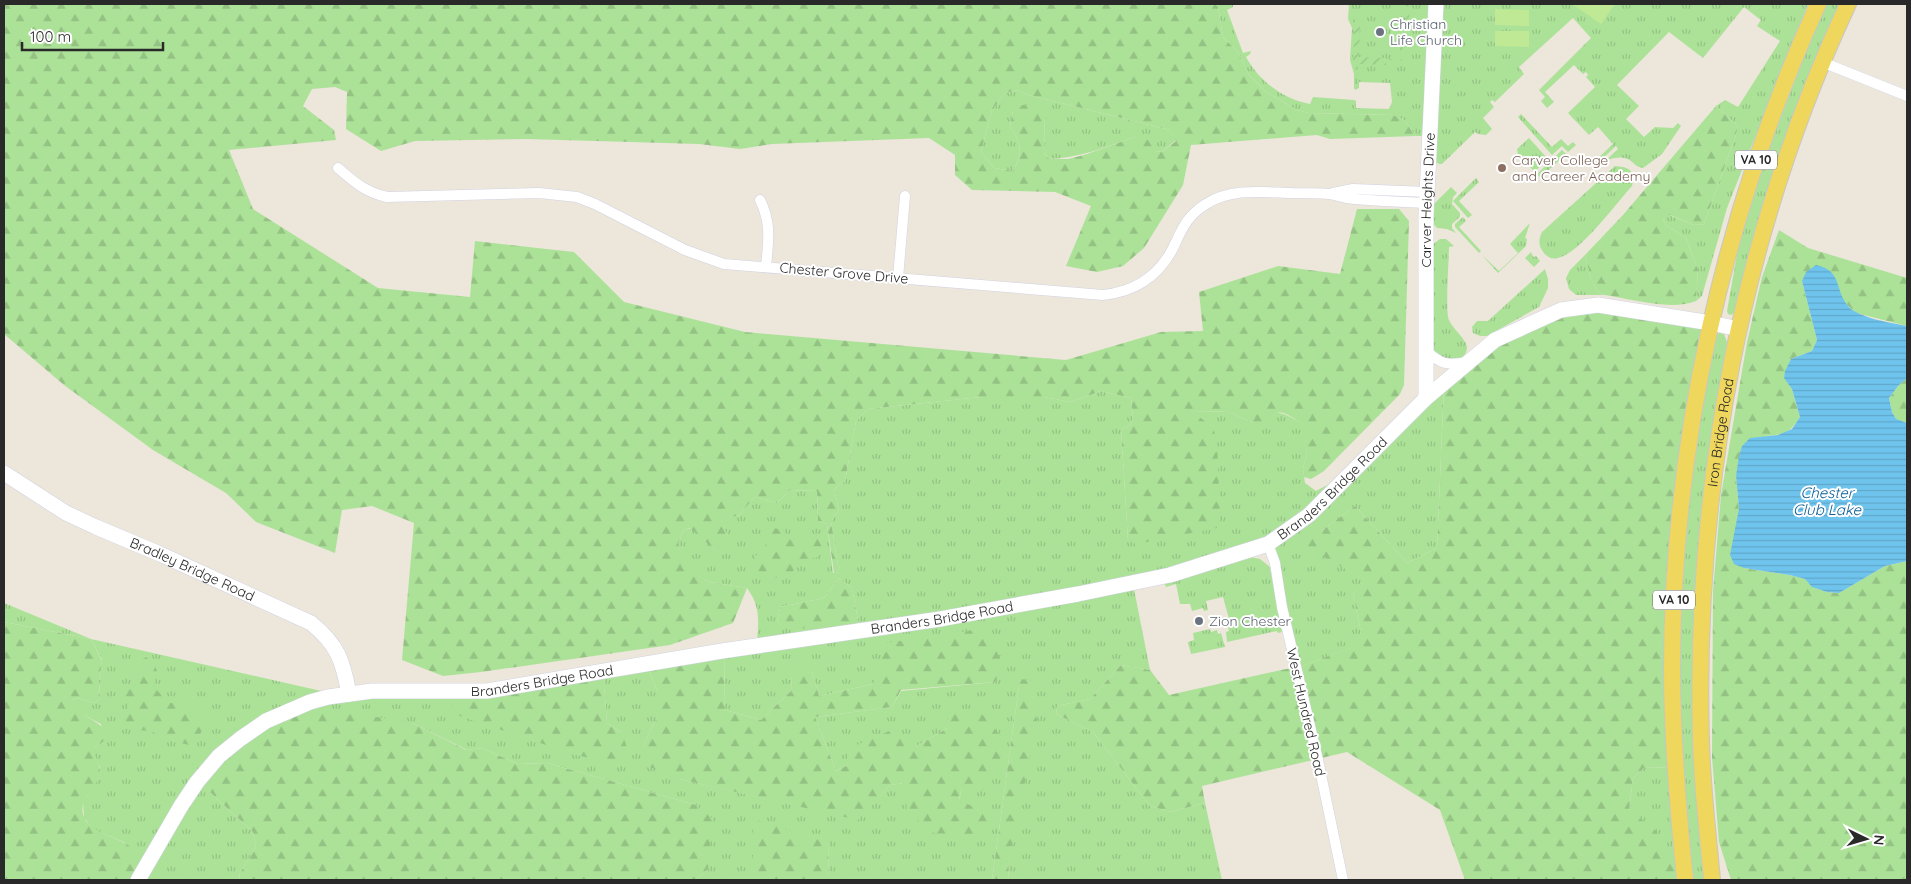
<svg xmlns="http://www.w3.org/2000/svg" width="1911" height="884" font-family="Quicksand,sans-serif">
<defs>
<pattern id="grass-tufts" width="24" height="20" patternUnits="userSpaceOnUse" patternTransform="scale(1.25)"><rect width="24" height="20" fill="#ace298"/><path d="M3 7l-1-3M5 7V3M7 7l1-3M15 17l-1-3M17 17v-4M19 17l1-3" fill="none" stroke="#94c283"/></pattern>
<pattern id="forest-firs" width="22" height="20" patternUnits="userSpaceOnUse" patternTransform="scale(1.25)"><rect width="22" height="20" fill="#ace298"/><path d="M5 1l3.5 6h-7zM16 11l3.5 6h-7z" fill="#94c283"/></pattern>
<pattern id="garden-furrows" width="10" height="10" patternUnits="userSpaceOnUse" patternTransform="scale(1.25)"><rect width="10" height="10" fill="#ace298"/><path d="M-1 1l2-2M0 10L10 0M9 11l2-2" fill="none" stroke="#94c283"/></pattern>
<pattern id="water-rules" width="6" height="5" patternUnits="userSpaceOnUse" patternTransform="scale(1.25)"><rect width="6" height="5" fill="#6fc4ed"/><path d="M0 2.5h6" fill="none" stroke="#60a8cb"/></pattern>
</defs>
<rect width="100%" height="100%" fill="#ece6db"/>
<g fill="url(#grass-tufts)">
<path d="M1215,4H1233V7L1227,10L1243,53L1251,51L1250,54L1246,57C1259,81 1283,99 1310,104L1313,97L1354,100L1356,101V108L1389,109L1392,102L1390,83L1359,82V88L1355,90L1354,88V74L1350,60L1352,28L1348,19L1349,4H1433L1427,136H1416L1404,120L1393,115L1309,113L1297,110L1266,92L1249,75L1238,52L1223,37L1218,7Z"/>
<path d="M1442,4H1808L1727,208L1702,296L1696,301L1698,270L1686,238L1666,225L1663,219L1669,215L1694,225L1704,224L1736,135L1738,126L1716,106L1725,100L1738,107L1780,41L1757,26L1761,20L1744,7L1703,58L1669,32L1617,85L1639,106L1626,119L1644,137L1655,127L1673,128L1678,123L1681,126L1662,154L1643,168C1637,167 1636,165 1631,161C1623,155 1615,158 1606,160L1618,149L1616,146L1601,160L1594,162L1613,144L1598,127L1589,135L1568,113L1595,87L1586,77L1588,75L1586,72L1583,74L1574,65L1545,92L1554,102L1547,108L1541,101L1545,97L1539,90L1591,38L1573,18L1519,67L1524,74L1495,102L1492,100L1490,102L1494,107L1483,118L1492,129L1486,135L1478,134L1475,132L1442,164H1439L1436,162Z"/>
<polygon points="1826,4 1844,4 1735,312 1731,315 1728,314 1727,311 1739,243 1763,164 1817,23"/>
<path d="M1018,90L1025,94L1170,130L1176,140L1162,152L1155,151L1135,137C1106,147 1079,158 1049,159L1044,152L1045,112L1013,110L1010,126C1021,143 1024,152 1013,171L994,168L981,152L992,110L1005,93Z"/>
<polygon points="1521,114 1552,147 1561,139 1568,146 1573,142 1576,145 1568,152 1562,146 1552,155 1518,117"/>
<polygon points="1529,138 1548,159 1543,164 1539,160 1537,163 1540,166 1535,172 1518,155 1517,149"/>
<polygon points="1562,150 1566,154 1540,178 1537,174"/>
<path d="M1615,166C1630,167 1636,171 1632,186C1615,205 1580,253 1558,258C1551,260 1545,256 1542,250C1538,244 1539,238 1542,232Z"/>
<polygon points="1476,178 1479,182 1459,201 1472,215 1468,218 1453,201"/>
<polygon points="1451,187 1457,193 1453,197 1452,204 1460,213 1460,217 1452,224 1452,228 1456,233 1447,229 1437,228 1432,222 1434,204"/>
<polygon points="1463,217 1466,221 1459,227 1481,251 1479,253 1455,227 1455,224"/>
<polygon points="1530,223 1525,238 1527,239 1526,246 1498,273 1482,255 1499,271 1518,253 1510,244"/>
<path d="M1440,239H1446L1454,246L1449,247C1449,260 1445,311 1449,320C1452,328 1468,341 1467,348C1466,363 1445,362 1437,354C1434,352 1433,347 1431,344L1432,245Z"/>
<polygon points="1531,252 1533,257 1536,256 1540,261 1534,267 1525,258"/>
<polygon points="1585,255 1591,279 1597,291 1605,295 1576,295 1569,289 1566,278 1570,270"/>
<polygon points="1545,269 1548,279 1548,288 1539,307 1487,336 1480,336 1473,333 1472,327 1477,321 1488,321"/>
<path d="M1720,333L1724,334L1727,342C1718,392 1714,443 1707,493L1709,880H1692C1682,783 1675,683 1682,586C1687,501 1700,418 1716,335Z"/>
<polygon points="1444,385 1437,548 1407,563 1355,506 1321,531 1301,543 1364,579 1353,595 1361,632 1356,646 1297,668 1269,544"/>
<path d="M1101,391L1131,398L1133,417L1130,425L1121,430L1128,540L1212,426L1190,411L1229,412L1253,423C1281,409 1276,410 1304,424L1307,453L1303,469L1305,483L1316,491L1333,482L1313,506L1259,541L1168,570L1058,593L859,625L852,588L839,578L824,598L780,607L777,622L787,628H823L828,631L757,641C759,620 760,606 747,588L709,582L687,570L678,545L683,530L691,528L716,551L728,536L720,521L739,515L755,497L777,503L790,490L817,491L818,521L827,524L833,573L839,572L831,521L839,510L834,489L845,481L856,421L868,409L981,397H1044L1071,402Z"/>
<polygon points="1250,557 1260,559 1270,567 1282,632 1278,633 1277,631 1227,642 1226,632 1229,631 1228,627 1231,626 1223,597 1206,601 1208,610 1204,611 1203,608 1192,611 1190,604 1180,604 1176,584 1166,587 1164,583"/>
<polygon points="1133,584 1150,670 1121,665 1090,699 1057,706 1056,714 1093,732 1150,806 1170,812 1205,803 1222,880 1008,880 1020,679 992,880 828,880 829,843 753,829 753,880 696,880 708,869 696,805 547,763 518,764 482,748 467,750 413,723 229,747 138,880 124,842 92,829 84,817 83,802 99,777 100,767 94,757 94,748 103,742 101,724 76,711 72,705 72,700 78,698 95,703 100,699 99,681 102,660 91,639 4,622 4,603 91,639 339,695 463,691 622,733 607,723 603,673 647,665 657,691 657,717 643,746 679,779 858,819 890,785 905,783 980,811 959,800 962,788 948,728 915,747 848,765 836,771 815,717 892,707 901,691 995,682 873,684 819,696 812,671 792,675 791,691 761,720 725,710 724,653"/>
<polygon points="1210,629 1211,632 1217,630 1218,634 1221,633 1225,647 1191,654 1188,642 1194,640 1193,633"/>
<polygon points="1673,767 1683,874 1629,811 1633,778 1644,768"/>
<polygon points="199,782 253,832 256,847 240,873 239,880 140,880"/>
</g>
<g fill="url(#forest-firs)" fill-rule="evenodd">
<path d="M4,4H1215L1218,7L1223,37L1238,52L1249,75L1266,92L1297,110L1309,113L1393,115L1404,120L1416,136L1330,139L1317,135L1191,145L1183,185L1144,248L1123,266L1097,272L1066,266L1091,206L1055,192L972,190L955,175V155L929,138L772,144L740,149L699,144L527,139L415,141L381,151L346,129L347,92L335,87L312,89L303,106L334,130L336,140L229,150L253,209L378,288L470,297L475,241L574,252L624,302L745,332L1066,360L1161,332L1203,331L1199,292L1278,266L1340,274L1357,209H1399L1409,221L1404,385L1400,394L1324,471L1311,479L1304,477L1303,469L1307,453L1303,424C1283,413 1281,405 1263,424L1253,423L1229,412L1191,411L1212,426L1217,439L1220,517L1217,528L1136,544L1128,540L1121,430L1130,425L1133,417L1131,398L1101,391L1071,402L1044,397H981L868,409L856,421L845,481L834,489L839,510L831,521L839,572L834,573L827,524L818,521L817,491L790,490L777,503L755,497L739,515L721,521L728,536V549L716,551L690,528L683,530L678,545L688,570L709,582L747,588L733,623L670,645L481,672L443,676L402,660L414,523L372,506L342,510L335,553L256,522L226,493L153,450L64,385L4,334ZM1018,90L1025,94L1170,130L1176,141L1162,152L1155,151L1148,140L1135,137L1084,155L1068,159H1049L1044,152L1045,112C1034,101 1025,103 1013,110L1010,126C1021,143 1024,153 1013,171L994,168L981,152L992,110L1005,93Z"/>
<path d="M1716,106L1738,126L1736,135L1704,224L1694,225L1670,215L1663,219L1666,225L1686,238L1698,270L1696,301C1671,311 1632,299 1605,295L1597,291L1591,279L1585,255L1623,215Z"/>
<path d="M1779,230L1808,248L1907,278V326L1856,313L1847,305L1802,281L1817,340L1812,351L1791,359L1784,377L1792,389L1800,417C1790,433 1784,435 1766,436L1736,476L1739,508L1736,525L1744,568L1790,575L1805,579L1813,587L1827,592L1839,593L1885,566L1907,561V880H1731L1719,842L1712,757L1713,591L1721,495L1747,342L1762,277Z"/>
<polygon points="1595,307 1708,325 1691,421 1673,767 1644,768 1633,778 1629,810 1656,831 1683,874 1684,880 1465,880 1440,810 1347,752 1202,786 1205,803 1170,812 1150,806 1093,732 1056,714 1057,706 1090,699 1121,665 1150,670 1169,695 1286,669 1297,668 1355,646 1361,632 1353,595 1363,579 1300,543 1311,529 1321,531 1355,506 1407,563 1437,548 1444,385 1497,341 1562,312"/>
<polygon points="1907,378 1907,423 1896,420 1892,412 1889,398 1898,386"/>
<polygon points="774,528 783,530 791,540 808,536 818,539 823,549 818,557 800,561 792,573 768,580 757,571 755,556 765,549 767,533"/>
<polygon points="839,578 852,588 859,625 828,631 823,628 787,629 777,622 780,607 824,598"/>
<path d="M4,622L91,639L102,661L99,681L100,699L95,703L78,698L72,700V705C83,718 98,719 107,733L103,742L94,748C94,759 103,767 99,777C93,791 76,802 85,819C95,839 143,838 140,866C140,870 137,876 135,880H4Z"/>
<polygon points="976,630 994,635 1002,668 995,682 901,690 892,707 815,717 836,771 848,765 848,749 896,728 915,747 948,728 947,714 982,714 1002,738 999,770 985,790 962,788 959,799 980,811 993,809 987,837 934,833 907,811 905,783 890,785 858,820 679,779 645,765 643,746 657,717 657,691 647,665 724,652 725,710 761,720 791,691 792,674 800,662 812,671 819,696 873,684 886,643"/>
<path d="M147,657C155,665 161,671 154,682L155,689C161,693 163,698 168,703L188,702C193,709 200,711 206,717V725L194,743L189,745L181,743L175,736C172,736 167,738 163,738C159,737 157,734 153,732C141,728 128,735 120,723L121,717L127,711V703L123,700L125,689L137,687L140,683L136,666L140,660Z"/>
<polygon points="603,673 607,723 622,733 628,751 622,765 576,755 451,713 450,707 473,693"/>
<polygon points="1020,679 1030,680 1037,720 1009,863 1008,880 992,880"/>
<polygon points="304,705 413,723 466,750 482,748 518,764 547,763 696,805 712,818 708,869 696,880 239,880 240,873 256,847 253,832 199,782 219,758"/>
<polygon points="757,820 829,843 828,880 753,880 753,829"/>
</g>
<g fill="url(#garden-furrows)">
<polygon points="1402,4 1412,4 1412,6 1408,21 1404,25 1402,61 1390,60 1390,59 1400,59 1401,22 1406,21 1407,6 1402,5"/>
<polygon points="1351,15 1355,15 1355,23 1360,23 1359,57 1386,58 1386,65 1358,64 1357,74 1353,59 1355,28"/>
</g>
<g fill="#bfe994">
<polygon points="1572,4 1615,4 1601,24"/>
<polygon points="1495,9 1529,10 1529,26 1495,25"/>
<polygon points="1495,31 1529,31 1529,47 1495,46"/>
</g>
<path fill="url(#water-rules)" d="M1816,265C1843,271 1834,289 1848,306C1858,318 1892,323 1907,326V378L1898,386L1889,398L1892,412L1896,419L1907,423V561L1885,566L1839,593L1827,592L1812,587L1805,579L1790,575L1744,568L1734,564L1730,555L1739,508L1736,476L1739,456L1742,446L1750,438L1778,435L1792,429L1800,417L1792,389L1784,378L1785,371L1791,359L1812,351L1817,340L1802,281L1806,272Z"/>
<g fill="none" stroke-linecap="round" stroke-linejoin="round">
<g stroke="#d1d3e2" stroke-width="11">
<g id="street">
<polyline points="1822,62 1907,96"/>
<path d="M338,168C354,182 365,192 387,197L539,193L577,197L595,204L685,250L724,264L1103,295C1132,292 1156,278 1171,252C1181,232 1185,217 1206,204C1231,188 1262,192 1291,193C1303,193 1316,193 1329,194C1338,195 1346,199 1355,199C1379,201 1403,202 1427,203"/>
<polyline points="1333,193 1353,189 1427,192"/>
<path d="M760,200C772,224 768,242 766,267"/>
<polyline points="898,278 905,196"/>
<path d="M1425,350C1441,364 1446,366 1467,362"/>
<polyline points="1268,544 1275,563 1282,607 1318,760 1343,880"/>
</g>
</g>
<g stroke="#d1d3e2" stroke-width="16">
<g id="secondary">
<path id="s1" d="M1426,398V216L1436,4"/>
<path id="s2" d="M4,473L66,513L96,527L160,554L311,623C338,645 343,661 349,694"/>
<path id="s3" d="M138,880L181,806L197,782L219,756L240,739L266,721L310,702L328,697L372,691H487L722,651L940,619L1078,594L1170,575L1268,544L1309,515L1426,398L1495,340L1561,310L1598,305L1711,323L1739,329"/>
</g>
</g>
<g stroke="#c7c7c7" stroke-width="18">
<g id="primary">
<path d="M1685,880C1678,810 1672,740 1672,669C1672,441 1724,211 1818,4"/>
<path id="s4" d="M1712,880C1708,834 1702,787 1701,741C1694,487 1741,234 1848,4"/>
</g>
</g>
<use href="#street" stroke="#fff" stroke-width="10"/>
<use href="#secondary" stroke="#fff" stroke-width="15"/>
<use href="#primary" stroke="#efd65d" stroke-width="16"/>
</g>
<g fill="#6b7280" stroke="#fff" stroke-width="2">
<circle cx="1380" cy="32" r="5"/>
<circle cx="1199" cy="621" r="5"/>
</g>
<circle fill="#8d6e63" stroke="#fff" stroke-width="2" cx="1502" cy="168" r="5"/>
<g text-anchor="middle" stroke-width="4" stroke-linejoin="round" paint-order="stroke">
<g fill="#fff" stroke="#696969" stroke-width="1">
<rect x="1735" y="150.5" width="42" height="19" rx="4"/>
<rect x="1653" y="590.5" width="42" height="19" rx="4"/>
</g>
<g font-size="12" font-weight="bold" fill="#292929">
<text x="1756" y="164">VA 10</text>
<text x="1674" y="604">VA 10</text>
</g>
<g font-size="14" fill="#5b616d" stroke="#fff" text-anchor="start">
<text x="1390" y="29">Christian<tspan x="1390" dy="16">Life Church</tspan></text>
<text x="1209" y="626">Zion Chester</text>
</g>
<g font-size="14" fill="#785e54" stroke="#fff" text-anchor="start">
<text x="1512" y="165">Carver College<tspan x="1512" dy="16">and Career Academy</tspan></text>
</g>
<g font-size="14" fill="#292929" stroke="#fff">
<text dy="5" stroke="none"><textPath href="#s1" startOffset="198">Carver Heights Drive</textPath></text>
<text transform="translate(844 273) rotate(5)" y="5">Chester Grove Drive</text>
<text dy="5" stroke="none"><textPath href="#s4" startOffset="449">Iron Bridge Road</textPath></text>
<text dy="5" stroke="none"><textPath href="#s3" startOffset="1314">Branders Bridge Road</textPath></text>
<text dy="5" stroke="none"><textPath href="#s2" startOffset="212">Bradley Bridge Road</textPath></text>
<text dy="5" stroke="none"><textPath href="#s3" startOffset="894">Branders Bridge Road</textPath></text>
<text dy="5" stroke="none"><textPath href="#s3" startOffset="489">Branders Bridge Road</textPath></text>
<text transform="translate(1306 712) rotate(77)" y="5">West Hundred Road</text>
</g>
<g font-size="15" font-style="italic" fill="#0e6099" stroke="#fff">
<text x="1827" y="498">Chester<tspan x="1827" dy="17">Club Lake</tspan></text>
</g>
</g>
<rect width="1911" height="884" fill="none" stroke="#292929" stroke-width="10"/>
<g transform="translate(1866 839) rotate(95)" stroke="#ffffff" stroke-width="4" paint-order="stroke">
<path d="M0-4L9 19L0 12L-9 19Z" fill="#292929"/>
<text y="-8" font-size="14" font-weight="bold" text-anchor="middle" fill="#292929">N</text>
</g>
<path d="M22 42v8h141v-8" fill="none" stroke="#292929" stroke-width="2.5"/>
<text x="30" y="42" font-size="15" fill="#292929" stroke="#ffffff" stroke-width="4" paint-order="stroke">100 m</text>
</svg>
